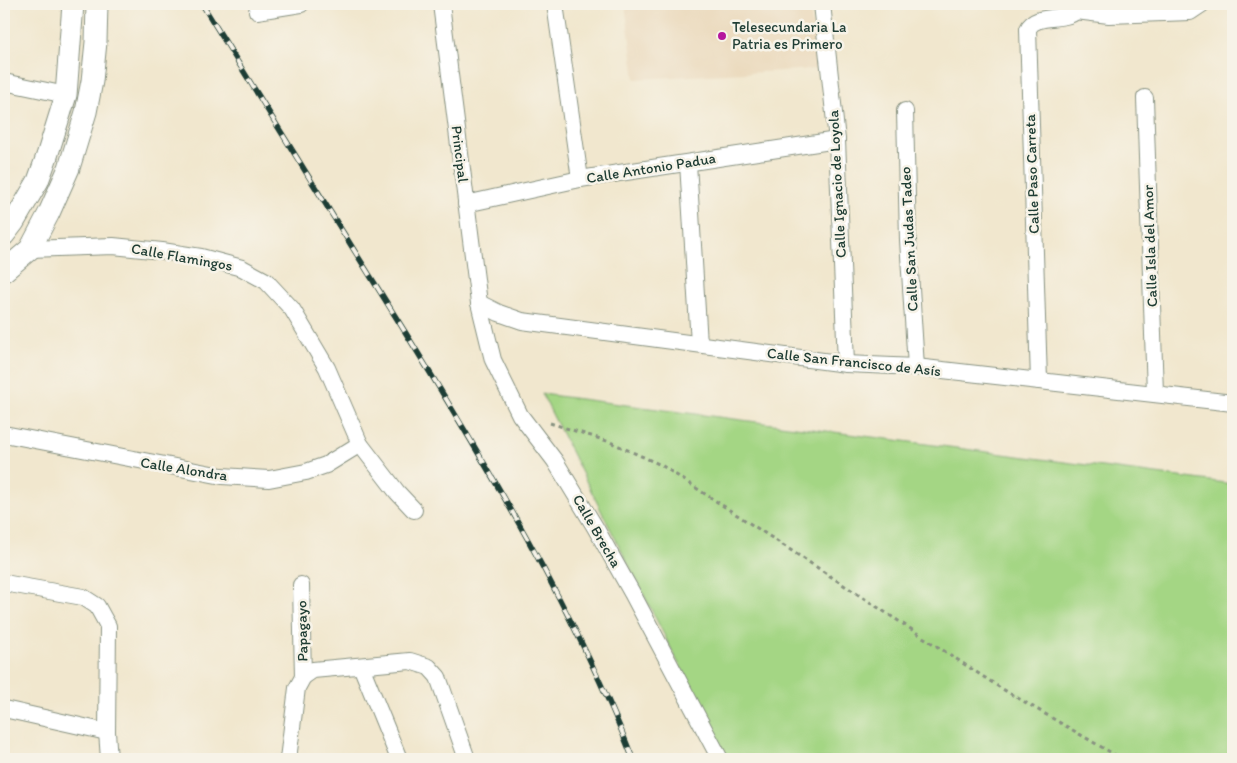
<svg xmlns="http://www.w3.org/2000/svg" width="1237" height="763" font-family="Itim,sans-serif">
<rect width="100%" height="100%" fill="#f7f3e8"/>
<filter id="ink" filterUnits="userSpaceOnUse"><feTurbulence type="fractalNoise" baseFrequency=".02" numOctaves="2"/><feDisplacementMap in="SourceGraphic" scale="10" xChannelSelector="R" yChannelSelector="G"/><feConvolveMatrix kernelMatrix="1 2 1 2 8 2 1 2 1" color-interpolation-filters="sRGB"/></filter>
<filter id="wash" filterUnits="userSpaceOnUse"><feTurbulence type="fractalNoise" baseFrequency=".0096" numOctaves="4" result="noise"/><feDisplacementMap in="SourceGraphic" scale="20" xChannelSelector="R" yChannelSelector="G"/><feGaussianBlur stdDeviation="1.12" result="paint"/><feColorMatrix in="noise" values="0 0 0 0 0 0 0 0 0 0 0 0 0 0 0 0 0 1.4 0 .05"/><feComposite in="paint" operator="in"/></filter>
<g filter="url(#wash)">
<rect width="100%" height="100%" fill="#f1e7ce"/>
<polygon fill="#ead8ba" points="625,4 810,4 817,69 635,79"/>
<polygon fill="#a4d684" stroke="#628a5c" points="542,394 1233,484 1233,759 727,759"/>
</g>
<g filter="url(#ink)">
<g fill="none" stroke-linecap="round" stroke-linejoin="round">
<g stroke="#889281" stroke-width="18">
<g id="minor">
<polyline points="441,4 479,303 493,360 520,415 555,461 595,527 632,593 720,759"/>
<polyline points="555,4 580,179"/>
<polyline points="822,4 837,140 846,364"/>
<polyline points="257,11 301,4"/>
<polyline points="1076,11 1109,15 1190,12 1202,4"/>
<polyline points="4,82 66,95"/>
<polyline points="1145,98 1155,393"/>
<polyline points="905,111 908,240 916,367"/>
<polyline points="688,163 699,344"/>
<polyline points="466,204 580,179 837,140"/>
<polyline points="30,249 113,246 162,251 201,257 242,268 266,281 292,309 327,368 360,444 397,492 414,510"/>
<polyline points="479,303 499,313 522,321 846,364 916,367 1233,403"/>
<path d="M1039,381L1028,29C1035,13 1064,22 1076,11L1077,4"/>
<polyline points="4,434 222,476 269,479 306,472 326,465 360,444"/>
<polyline points="4,583 83,597 97,606 108,626 107,732 109,759"/>
<polyline points="361,666 399,759"/>
<polyline points="303,677 313,670 410,661 429,667 438,677 467,759"/>
<polyline points="4,709 107,732"/>
<polyline points="288,759 297,688 303,677 301,585"/>
</g>
</g>
<g stroke="#889281" stroke-width="23">
<g id="tertiary">
<polyline points="4,235 14,222 38,181 47,156 66,95 73,4"/>
<polyline points="4,271 30,249 49,213 69,168 86,112 92,81 96,42 97,4"/>
</g>
</g>
<polyline stroke="#889281" stroke-width="3" stroke-dasharray="4 4" stroke-linecap="butt" points="550,423 610,442 661,465 999,687 1122,759"/>
<use href="#minor" stroke="#fff" stroke-width="16"/>
<use href="#tertiary" stroke="#fff" stroke-width="21"/>
<g stroke="#1f3d34" stroke-width="5.5">
<path id="rail" d="M202,4C270,114 338,225 407,335C491,472 574,610 633,759"/>
</g>
<use href="#rail" stroke="#f7f3e8" stroke-width="4" stroke-dasharray="11" stroke-linecap="butt"/>
</g>
</g>
<circle fill="#b5179e" stroke="#f7f3e8" stroke-width="2" cx="722" cy="36" r="5"/>
<g text-anchor="middle" stroke-width="5" stroke-linejoin="round" paint-order="stroke">
<g font-size="15" fill="#1f3d34" stroke="#f7f3e8" text-anchor="start">
<text x="732" y="32">Telesecundaria La<tspan x="732" dy="17">Patria es Primero</tspan></text>
</g>
<g font-size="15" fill="#1f3d34" stroke="#f7f3e8">
<text transform="translate(460 154) rotate(83)" y="5">Principal</text>
<text transform="translate(651 168) rotate(-9)" y="5">Calle Antonio Padua</text>
<text transform="translate(1032 174) rotate(-92)" y="5">Calle Paso Carreta</text>
<text transform="translate(837 184) rotate(-93)" y="5">Calle Ignacio de Loyola</text>
<text transform="translate(909 239) rotate(-93)" y="5">Calle San Judas Tadeo</text>
<text transform="translate(1150 246) rotate(-92)" y="5">Calle Isla del Amor</text>
<text transform="translate(182 257) rotate(10)" y="5">Calle Flamingos</text>
<text transform="translate(854 362) rotate(6)" y="5">Calle San Francisco de Asís</text>
<text transform="translate(184 469) rotate(9)" y="5">Calle Alondra</text>
<text transform="translate(597 531) rotate(60)" y="5">Calle Brecha</text>
<text transform="translate(302 631) rotate(-91)" y="5">Papagayo</text>
</g>
</g>
<rect width="1237" height="763" fill="none" stroke="#f7f3e8" stroke-width="20"/>
</svg>
